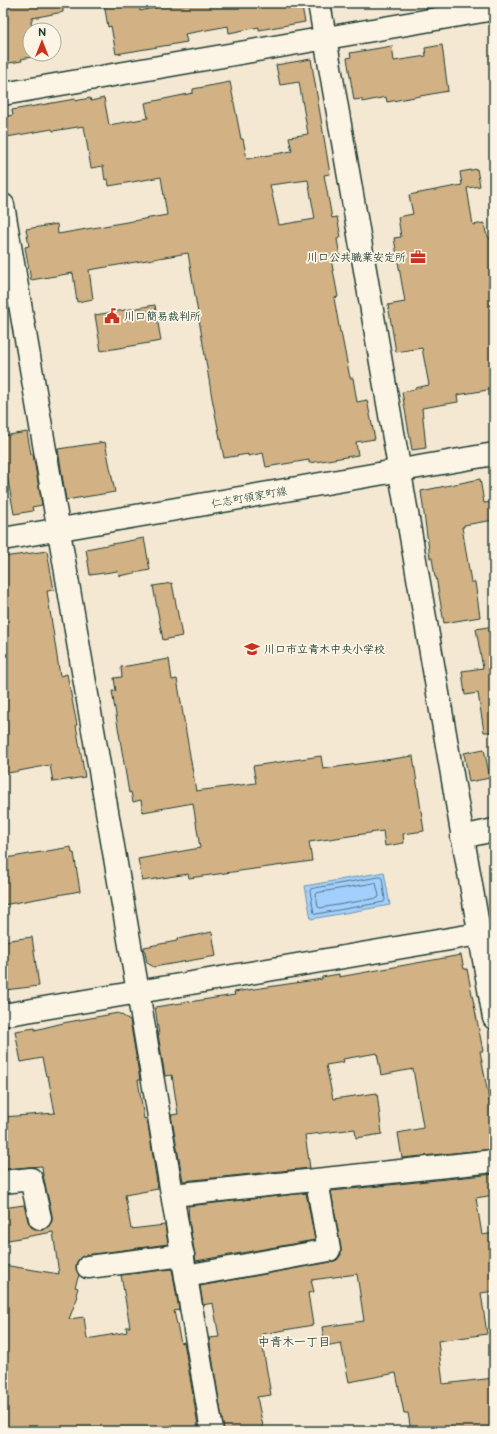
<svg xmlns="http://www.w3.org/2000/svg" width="497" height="1434" font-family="'Balsamiq Sans','Klee One',sans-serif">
<rect width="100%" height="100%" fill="#f4e8d2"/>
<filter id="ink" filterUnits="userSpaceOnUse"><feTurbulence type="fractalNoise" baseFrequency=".025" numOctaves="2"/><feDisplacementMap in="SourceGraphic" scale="8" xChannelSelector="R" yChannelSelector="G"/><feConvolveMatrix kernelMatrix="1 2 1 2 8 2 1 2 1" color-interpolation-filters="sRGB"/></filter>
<g filter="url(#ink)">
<polygon fill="#a2cffd" stroke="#6e95ad" points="384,872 390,905 311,919 305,886"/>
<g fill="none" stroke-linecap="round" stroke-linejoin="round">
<g stroke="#537784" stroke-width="1">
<polygon points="380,877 382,878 385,900 384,902 316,914 314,913 310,891 311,889"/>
<polygon points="376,883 379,896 378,898 320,908 318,907 316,895 317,893"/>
</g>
</g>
<g fill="#d2b285" stroke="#1f3d34" fill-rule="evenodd">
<polygon points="3,3 63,3 63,12 32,18 32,21 31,21 32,30 30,30 30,54 36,54 37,56 21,59 22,61 3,64"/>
<polygon points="104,3 139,3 140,11 175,3 301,3 305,22 259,30 259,27 229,33 228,26 185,34 187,42 116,54 111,26 108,27"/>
<polygon points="442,45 448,91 387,102 386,97 362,102 362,99 354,100 347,58 351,57 350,53 392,46 394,61 426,56 425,48"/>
<path d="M311,59L330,174L324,175L332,218L337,217L341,237L337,239L340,257L331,259L338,297L334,298L340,332H341L350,378H353L357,402L367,400L375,439L356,442L358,455L309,463V460L266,467L263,453L248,456V454L224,458L212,398L188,253L89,270L93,299L77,302L73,273L31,280L25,247L29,246L26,229L57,224L58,234L167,215L161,177L109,186L108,179L105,180L103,166L91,168L84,126L53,131L52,129L7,137L3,117L13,115L12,110L41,105L75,99V101L90,98L91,101L104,98L109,125L148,118L145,103L193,93V89L230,82L241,139H243L247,159L292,151L289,137L308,134L299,82L280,85L276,65ZM308,180L315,219L279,225L270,185Z"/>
<polygon points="477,169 480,186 467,188 473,225 484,223 486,233 492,242 493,246 489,287 494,286 494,389 457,395 458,402 422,408 426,448 412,450 402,392 415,389 415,388 429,385 422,348 396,352 388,305 405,302 394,238 401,237 398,217 413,214 409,195 462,185 460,172"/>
<polygon points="155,305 161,341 101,351 95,315"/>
<polygon points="27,432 31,454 33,454 42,505 32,507 33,511 14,514 3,452 3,436"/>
<polygon points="105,442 115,492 66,500 58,449"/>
<polygon points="480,479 484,503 493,502 494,520 464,525 464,527 462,527 471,582 475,582 480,617 444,623 436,577 435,577 432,558 430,558 421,491"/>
<polygon points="144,538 150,570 119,576 118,571 90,575 86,549"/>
<polygon points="47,551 54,590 47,591 60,676 67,674 77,725 76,725 85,777 53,782 50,765 3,774 3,557"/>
<polygon points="172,583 182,636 163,640 153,586"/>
<polygon points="494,626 494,732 484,732 478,693 465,695 462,671 483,668 476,629"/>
<polygon points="169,659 172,680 177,679 196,791 256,783 253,766 321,756 323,769 413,756 424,831 403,834 404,843 385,846 383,831 309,842 312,861 189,878 188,874 142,881 138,859 200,848 193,803 143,812 141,800 133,802 131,792 129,793 112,691 116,691 114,678 122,677 121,667"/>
<polygon points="484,749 490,778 469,782 464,753"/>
<polygon points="71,847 72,853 74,853 80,891 3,905 3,861 6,861 6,858"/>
<polygon points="212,932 216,956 154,967 147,963 144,947 177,941 177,939"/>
<polygon points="32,937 39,986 5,990 3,977 3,941"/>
<polygon points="461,955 464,969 467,969 483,1051 480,1051 494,1127 494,1149 402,1158 398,1133 423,1128 423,1126 413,1069 381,1075 377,1053 343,1059 344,1062 326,1065 333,1099 377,1093 382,1134 356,1138 355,1129 305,1135 310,1168 183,1181 171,1115 178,1114 172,1075 165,1076 158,1034 159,1035 155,1007 235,995 234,992 322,979 322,977 339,974 339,977"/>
<polygon points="118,1013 130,1020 140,1080 138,1080 144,1119 147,1118 158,1189 125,1195 131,1229 165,1225 168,1244 86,1255 81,1257 77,1262 76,1268 79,1275 75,1287 78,1288 76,1295 78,1296 69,1319 84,1317 87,1339 127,1332 126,1327 130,1327 121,1275 172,1269 179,1310 174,1311 181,1343 184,1342 199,1431 10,1431 3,1430 3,1265 59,1274 53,1232 3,1241 3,1208 24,1205 28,1221 31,1227 37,1230 42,1230 48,1227 52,1221 52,1215 43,1175 42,1166 3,1169 3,1117 55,1113 48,1076 46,1076 42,1058 21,1062 15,1031 35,1028 35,1030 63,1023"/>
<polygon points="494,1174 494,1195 476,1198 482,1235 494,1233 494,1291 481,1293 487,1334 438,1341 443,1384 494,1378 494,1431 411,1431 408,1413 404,1413 396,1373 349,1382 341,1343 325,1346 322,1327 364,1321 357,1274 311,1280 314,1292 308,1293 313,1325 262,1334 264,1347 263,1348 271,1395 257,1397 264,1431 224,1431 209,1338 219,1337 213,1303 203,1305 200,1286 331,1262 337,1260 341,1255 341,1248 331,1191"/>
<polygon points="306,1193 315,1240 196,1261 189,1221 188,1206"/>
</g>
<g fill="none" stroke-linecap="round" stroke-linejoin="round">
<g stroke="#1f3d34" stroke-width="25">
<g id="street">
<polyline points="3,205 138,992 212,1431"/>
<polyline points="462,837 494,830"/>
<polyline points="3,1182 31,1179 40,1218"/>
<polyline points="173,1195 494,1161"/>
<polyline points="88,1267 183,1255"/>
<polyline points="186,1276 329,1250 317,1181"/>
</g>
</g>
<g stroke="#1f3d34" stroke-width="25">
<g id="secondary">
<polyline points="319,3 494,1018"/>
<polyline points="3,94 494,9"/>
<polyline points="3,539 494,454"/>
<polyline points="3,1015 479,934"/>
</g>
</g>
<use href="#street" stroke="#fcf5e5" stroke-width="22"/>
<use href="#secondary" stroke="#fcf5e5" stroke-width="22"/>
</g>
</g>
<defs>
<g id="office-bare" transform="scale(1.2)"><path d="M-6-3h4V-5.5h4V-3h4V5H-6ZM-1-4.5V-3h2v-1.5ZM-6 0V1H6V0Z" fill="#c8321e" stroke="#fcf5e5" stroke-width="2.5" paint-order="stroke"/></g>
<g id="civic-bare" transform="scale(1.2)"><path d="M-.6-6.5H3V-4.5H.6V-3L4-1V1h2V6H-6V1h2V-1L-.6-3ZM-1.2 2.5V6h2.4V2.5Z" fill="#c8321e" stroke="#fcf5e5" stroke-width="2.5" paint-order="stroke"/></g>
<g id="school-bare" transform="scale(1.2)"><path d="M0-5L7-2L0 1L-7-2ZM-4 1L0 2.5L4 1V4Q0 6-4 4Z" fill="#c8321e" stroke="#fcf5e5" stroke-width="2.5" paint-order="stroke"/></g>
</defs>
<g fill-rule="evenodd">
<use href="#office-bare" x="418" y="257"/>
<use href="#civic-bare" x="112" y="316"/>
<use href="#school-bare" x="252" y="649"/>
</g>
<g text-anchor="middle" stroke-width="3.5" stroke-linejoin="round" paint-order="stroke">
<g font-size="11" font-weight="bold" fill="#1f3d34" stroke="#fcf5e5" text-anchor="start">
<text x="406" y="261" text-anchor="end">川口公共職業安定所</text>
<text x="124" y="320">川口簡易裁判所</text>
<text x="264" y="653">川口市立青木中央小学校</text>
</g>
<g font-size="11" fill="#1f3d34" stroke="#fcf5e5">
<text transform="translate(249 497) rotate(-10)" y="4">仁志町領家町線</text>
</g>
<g font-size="12" font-weight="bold" fill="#1f3d34" stroke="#fcf5e5">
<text x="294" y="1346">中青木一丁目</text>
</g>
</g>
<rect width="497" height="1434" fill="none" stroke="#fcf5e5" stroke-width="16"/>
<rect x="8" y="8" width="481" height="1418" fill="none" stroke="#1f3d34" stroke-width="1.5" filter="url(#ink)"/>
<g transform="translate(42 42)"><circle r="19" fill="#fcf5e5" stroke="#a4ab9e"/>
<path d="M0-3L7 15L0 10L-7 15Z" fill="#c8321e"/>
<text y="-6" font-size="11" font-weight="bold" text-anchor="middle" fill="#1f3d34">N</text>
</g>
</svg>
